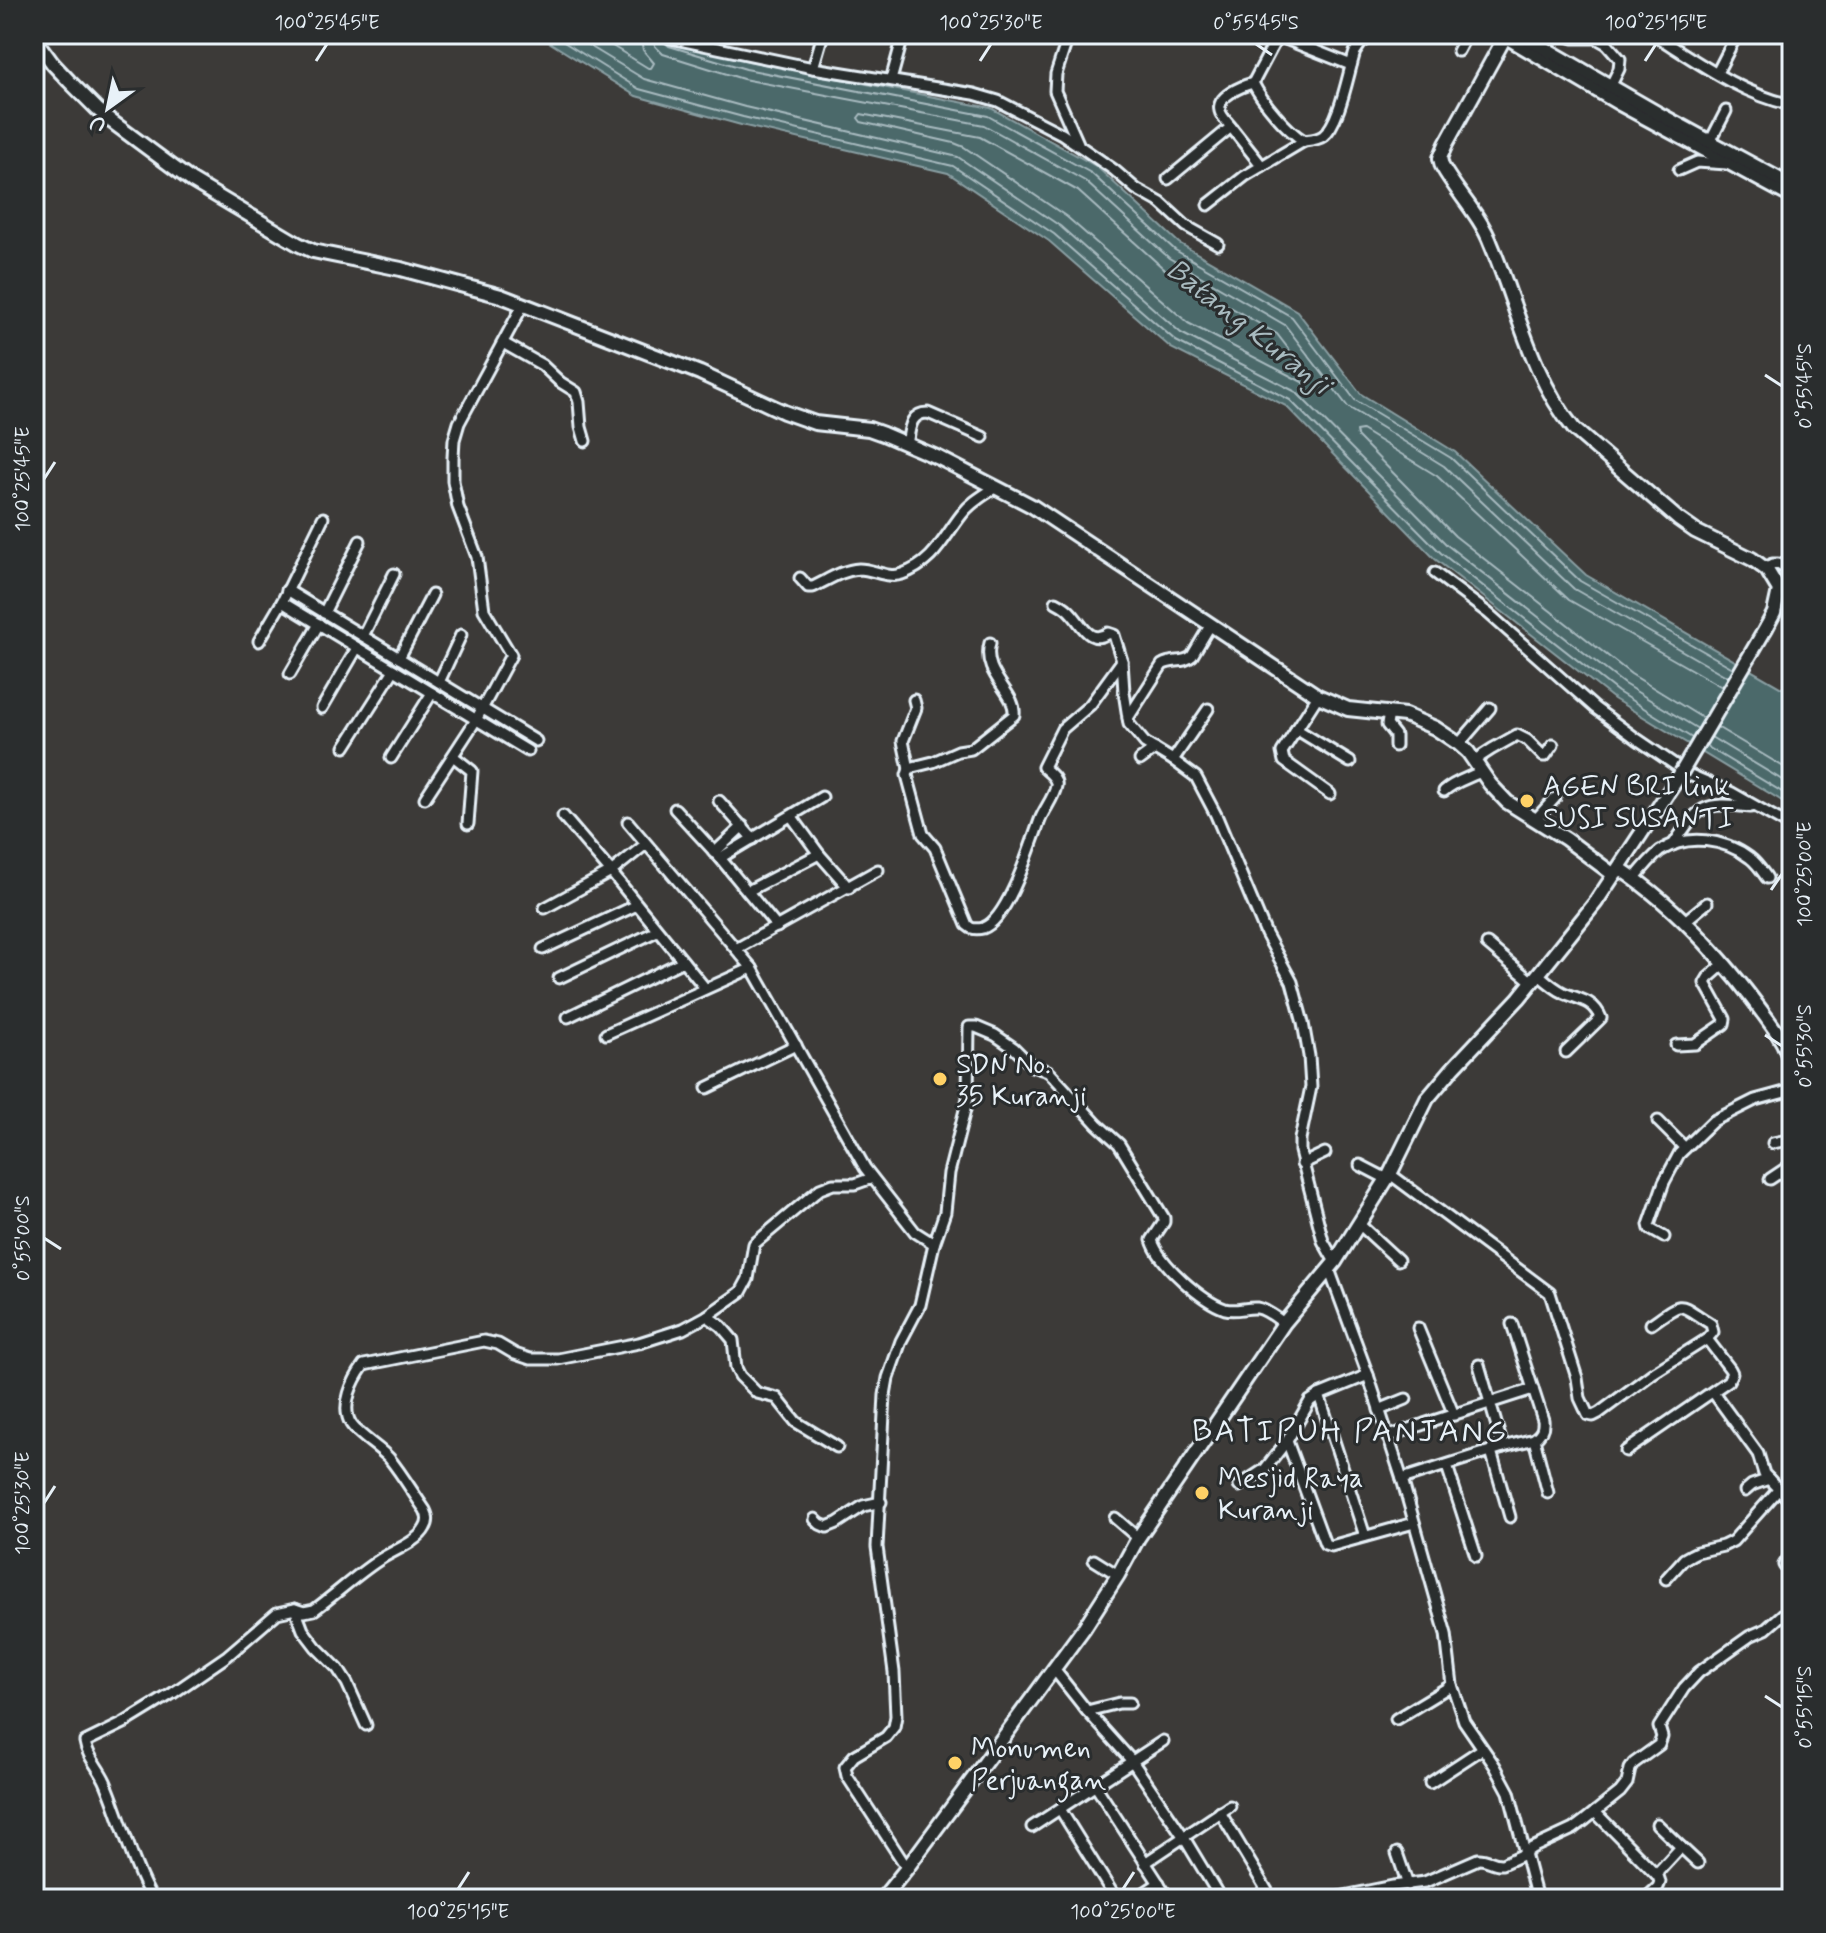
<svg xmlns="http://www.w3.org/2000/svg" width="1826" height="1933" font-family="Mynerve,sans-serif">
<rect width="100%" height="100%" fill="#3c3a38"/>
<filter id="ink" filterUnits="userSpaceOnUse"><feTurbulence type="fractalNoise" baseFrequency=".0125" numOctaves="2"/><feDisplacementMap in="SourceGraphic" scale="16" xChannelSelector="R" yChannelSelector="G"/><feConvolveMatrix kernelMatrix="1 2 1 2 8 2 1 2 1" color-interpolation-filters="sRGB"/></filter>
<g filter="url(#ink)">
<polygon fill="#4b696b" stroke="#8a9fa3" stroke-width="2" points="536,34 658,34 748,61 991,108 1096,166 1179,243 1297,311 1361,394 1455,452 1586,575 1792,694 1792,807 1614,699 1435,559 1286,406 1171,348 1049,241 948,173 741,125 636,96"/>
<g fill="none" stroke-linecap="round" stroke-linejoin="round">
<g stroke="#a9bbc0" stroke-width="2">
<polyline points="551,34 639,89 743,117 953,166 1054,234 1176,341 1290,400 1441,553 1618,692 1692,738"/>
<polyline points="570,34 644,79 745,107 958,157 1060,226 1181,333 1296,392 1447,545 1624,684 1698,729"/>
<polyline points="593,34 648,68 651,68 654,63 643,50 640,34"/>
<polyline points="652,34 655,46 663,54 743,79 984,125 1085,181 1169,258 1285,325 1348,407 1444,466 1574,589 1728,677"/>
<polyline points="664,42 669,46 746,69 988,116 1091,173 1175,250 1292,317 1355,400 1451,458 1580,581 1733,668"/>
<polygon points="861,114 980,137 1078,191 1163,268 1277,334 1311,378 1311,383 1306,384 1188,323 1067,217 964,147 954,143 861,122 858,118"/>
<polyline points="1704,719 1631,674 1455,536 1357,436 1356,431 1362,430 1437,476 1569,600 1722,687"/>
<polyline points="1717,727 1792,772"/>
<polyline points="1711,737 1792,786"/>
<polyline points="1706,746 1792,798"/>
</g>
<g stroke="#e8f1f8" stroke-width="15">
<g id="street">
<polyline points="663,34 670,38 813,68 974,94 998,101 1062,134 1114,170 1136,189 1161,203 1186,226 1218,244"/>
<polyline points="1069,34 1056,74 1055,91 1078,143"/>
<path d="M1279,34L1253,83C1262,101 1286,130 1304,141C1311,140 1317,140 1323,136C1340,123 1348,73 1355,52L1361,43L1375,34"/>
<polyline points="1561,34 1573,38 1593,38"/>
<polyline points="1589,34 1607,44 1620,59 1619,69 1611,85"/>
<polyline points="1278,36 1351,65"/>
<path d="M1659,38C1700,64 1744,95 1792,105"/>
<polyline points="1458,51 1467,34"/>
<polyline points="813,68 823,34"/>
<polyline points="1717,73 1737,34"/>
<polyline points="891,80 902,40 901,34"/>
<polyline points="1231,127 1262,166"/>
<polyline points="1710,142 1726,111"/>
<polyline points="1679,170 1697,162 1727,164"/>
<path d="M1168,179L1231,127C1228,123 1221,116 1220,111C1216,96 1242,86 1253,83"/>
<polyline points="1208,205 1245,176 1304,141"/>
<polyline points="503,343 542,365 560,382 576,392 579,402 581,427 585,441"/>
<path d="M907,445C910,430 909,413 928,413L983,437"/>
<polyline points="1767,570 1772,564 1778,564 1792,572"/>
<polyline points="1435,573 1488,613 1595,708 1637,739 1690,775 1732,793 1792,827"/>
<path d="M800,578L808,587H813C828,580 842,570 859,569C873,569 888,579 902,574C934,563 943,538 962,514C971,502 984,495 996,487"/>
<polyline points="287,590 536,741"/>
<polyline points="282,602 528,751"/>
<path d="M1056,602C1062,605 1068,609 1072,614C1083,626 1090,645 1108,633L1114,635L1122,661L1124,692L1129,724L1145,743L1173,760L1196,777L1216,815L1266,934L1292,982L1303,1023L1309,1056L1311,1087L1300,1139V1151L1323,1241L1335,1262"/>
<polyline points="324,613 360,541"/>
<polyline points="363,636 394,574"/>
<polyline points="259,641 282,602 323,518"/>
<path d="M990,643C981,675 1017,692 1014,715L971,749L958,751L933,762L913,767L909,769L907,775L923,834L935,848L967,925L971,928C975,929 979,929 983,928C1008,920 1031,844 1040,820C1044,809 1054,798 1056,786C1058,778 1048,772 1043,767L1062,729L1090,705L1122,661"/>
<polyline points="399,658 432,595"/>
<polyline points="290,674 319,624"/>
<polyline points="439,682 461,635"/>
<polyline points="1318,696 1282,752 1284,761 1330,794"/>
<polyline points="322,708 357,648"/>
<polyline points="1389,713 1387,725 1395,735 1395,746"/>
<path d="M1128,718L1162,665C1172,658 1183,664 1192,656L1211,624"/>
<polyline points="1296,729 1350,762"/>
<polyline points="1459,744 1490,708"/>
<polyline points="345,747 394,670"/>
<polyline points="453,756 472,771 468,824"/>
<polyline points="391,758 432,693"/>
<polyline points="1140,760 1155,749"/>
<polyline points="1173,760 1208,709"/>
<polyline points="1475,760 1492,749 1517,735 1527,740 1543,756 1545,756 1553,745"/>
<polyline points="909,769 903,741 916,708 914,700"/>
<path d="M1444,791C1455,781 1469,778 1482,771"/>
<polyline points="425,798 476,720 511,655 484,610 477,557 458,507 453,481 453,458 454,440 459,423 523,305"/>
<polyline points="719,801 753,839"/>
<polyline points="675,809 720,858 777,927"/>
<polyline points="563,816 611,872 705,988"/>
<polyline points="792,817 819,854 849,888"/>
<polyline points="1535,820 1555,798"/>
<polyline points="628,822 752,968"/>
<path d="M1673,845C1699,806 1702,801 1751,807"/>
<polyline points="714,853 743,826"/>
<polyline points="720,858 822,797"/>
<path d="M1634,879C1642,869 1650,859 1660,851C1688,833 1725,839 1750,858C1757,863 1762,871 1767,878"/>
<polyline points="748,891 819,854"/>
<polyline points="545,908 611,872 646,844"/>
<polyline points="1685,921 1707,903"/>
<polyline points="1487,944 1532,982"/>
<polyline points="543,949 637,905"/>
<polyline points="736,949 878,870"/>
<path d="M1538,974C1546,981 1555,989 1564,993C1580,1000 1594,1000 1601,1018L1598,1021L1566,1052"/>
<polyline points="559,978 657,931"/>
<polyline points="568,1017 683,961"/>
<polyline points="606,1034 752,968 865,1168 915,1232 934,1244"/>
<polyline points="1676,1045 1695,1044 1724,1024 1725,1019 1705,983 1708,978 1724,964"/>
<polyline points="707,1088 796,1045"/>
<polyline points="1658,1121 1685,1148"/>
<polyline points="1773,1143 1792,1139"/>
<polyline points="1302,1164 1325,1153"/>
<polyline points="1360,1165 1387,1179"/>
<path d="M1390,1174L1550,1293L1577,1378L1580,1398L1588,1415L1593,1416L1599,1413L1653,1373L1707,1339L1713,1332L1711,1324C1676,1303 1687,1299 1651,1324"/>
<polyline points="1770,1179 1785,1169 1792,1166"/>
<polyline points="1359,1224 1398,1260"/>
<polyline points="1664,1237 1650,1229 1649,1225 1664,1182 1679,1154 1713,1121 1755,1100 1792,1090"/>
<polyline points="1329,1269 1368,1375 1402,1479 1446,1634 1452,1685 1464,1721 1495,1766 1509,1792 1537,1899"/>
<polyline points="707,1316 721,1326 733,1340 736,1368 740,1376 757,1393 777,1398 796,1422 837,1447"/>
<polyline points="1418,1328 1454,1415"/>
<polyline points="1479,1365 1503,1447"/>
<polyline points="1368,1375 1319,1395 1310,1401 1287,1441 1325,1544 1331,1546 1414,1523"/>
<polyline points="1713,1392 1758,1454 1764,1474 1792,1503"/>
<polyline points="1319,1395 1365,1536"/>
<polyline points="1379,1410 1406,1399"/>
<polyline points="1387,1437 1424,1424 1533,1389"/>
<polyline points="1534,1439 1548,1493"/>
<polyline points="1491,1451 1510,1517"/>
<polyline points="1626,1451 1728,1381 1732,1373 1730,1369 1707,1339"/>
<polyline points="1447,1466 1476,1556"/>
<path d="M1402,1479L1503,1447L1534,1439C1541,1434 1544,1429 1543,1420L1512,1324"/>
<polyline points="1239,1486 1265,1469 1287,1441"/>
<polyline points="1745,1491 1752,1485 1769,1479"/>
<polyline points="1115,1518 1138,1538"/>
<polyline points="815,1519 820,1524 827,1527 837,1523 863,1506 881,1502"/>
<polyline points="1792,1553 1784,1565 1792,1576"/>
<polyline points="1094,1560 1118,1575"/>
<polyline points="1666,1579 1684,1559 1691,1555 1697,1552 1723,1546 1733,1541 1779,1489"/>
<polyline points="295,1609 303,1630 316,1647 338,1669 347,1683 366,1725"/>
<polyline points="1053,1668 1087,1711 1132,1761 1183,1836 1221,1899"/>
<polyline points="1087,1711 1119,1703 1130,1703"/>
<polyline points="1396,1719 1452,1685"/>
<polyline points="1430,1783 1482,1749"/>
<polyline points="1095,1785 1169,1899"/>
<polyline points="1060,1809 1116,1899"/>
<polyline points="1220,1812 1272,1899"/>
<polyline points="1595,1812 1658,1876 1660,1882 1658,1887 1645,1899"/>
<polyline points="1657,1824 1681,1847"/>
<polyline points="1032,1827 1163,1741"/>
<polyline points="1397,1853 1408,1885"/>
<polyline points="1145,1863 1230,1806"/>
<path d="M907,1868L847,1776L845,1767L854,1756L886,1737L894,1727L896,1716L894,1672L877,1547L885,1395L888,1378L901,1341L920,1305L934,1244L945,1212L949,1173L968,1098L969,1027H976L995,1035L1014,1048L1032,1066L1048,1071L1052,1075L1097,1124L1119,1144L1164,1218V1222L1152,1240C1159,1264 1202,1301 1225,1309C1236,1312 1246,1307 1257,1308C1266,1309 1276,1318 1284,1323"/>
<polyline points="1656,1874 1681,1847 1698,1863"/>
<path d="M152,1899C131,1862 122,1820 105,1781C99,1768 87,1756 85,1742L124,1723L173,1693L227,1656L277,1613L295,1609L304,1612L314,1610C336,1594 356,1575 379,1560C392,1551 418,1542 425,1528C429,1522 428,1516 425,1510C413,1493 402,1474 389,1458C379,1447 358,1435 351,1424C340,1406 353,1380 364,1365L484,1341L498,1344L515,1354L530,1359H558L639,1343L683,1329L707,1316L741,1292L748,1279L754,1244L820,1189L833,1184H855L872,1178"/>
<polyline points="1135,1899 1159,1883"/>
<path d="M1329,1899L1393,1886L1425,1882L1478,1859C1487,1858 1493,1865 1502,1864L1524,1854L1532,1848L1573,1829L1585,1820L1620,1792L1627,1783L1630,1769L1634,1763L1659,1745L1662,1737L1659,1727L1684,1688L1699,1672L1750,1636L1766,1629L1792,1606"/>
</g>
</g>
<g stroke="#e8f1f8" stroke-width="18">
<g id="secondary">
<polyline points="1501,34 1620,104 1792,197"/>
<polyline points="1520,34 1659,114 1792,186"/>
<path d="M1505,37L1446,144L1440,158L1442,166C1457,193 1480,215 1491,244C1517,306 1531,376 1574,429L1678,519L1695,531L1752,559L1767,570L1779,590L1774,613L1766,628"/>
<polyline points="34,38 53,64 69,81 97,109 111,121 192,181 298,244 313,251 327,254 401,269 501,296 700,373 784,412 815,423 869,429 883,434 939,458 1032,506 1318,696 1348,709 1405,715 1435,728 1459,744 1468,752 1490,784 1507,802 1566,839 1614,875"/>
<path d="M1619,868C1682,910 1732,969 1776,1031L1783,1043L1792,1064"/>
<polyline points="882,1899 907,1868 1084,1628 1118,1575 1138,1538 1284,1323 1335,1262 1390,1174 1427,1099 1454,1067 1519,998 1596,902 1681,773"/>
</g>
</g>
<use href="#street" stroke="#2a2d2e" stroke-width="9"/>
<use href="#secondary" stroke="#2a2d2e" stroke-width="12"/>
<g stroke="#e8f1f8" stroke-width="18" stroke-linecap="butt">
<polyline id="secondary-bridge" points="1681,773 1766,628"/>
</g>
<use href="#secondary-bridge" stroke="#2a2d2e" stroke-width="12"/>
</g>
</g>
<path fill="none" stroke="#e8f1f8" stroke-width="3" d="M1256,44L1272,55M316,61L327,44M980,61L991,44M1645,61L1656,44M1765,375L1782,386M44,479L55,462M1771,890L1782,874M1765,1035L1782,1046M44,1238L61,1249M44,1503L55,1486M1765,1696L1782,1707M458,1889L469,1872M1123,1889L1134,1872"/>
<g fill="#ffd166" stroke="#2a2d2e" stroke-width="3">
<circle cx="1527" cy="801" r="8"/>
<circle cx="940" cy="1079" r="8"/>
<circle cx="1202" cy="1493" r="8"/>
<circle cx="955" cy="1763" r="8"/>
</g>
<g text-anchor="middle" stroke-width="6" stroke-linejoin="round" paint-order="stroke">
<g font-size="28" fill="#e8f1f8" stroke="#2a2d2e" text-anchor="start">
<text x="1543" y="795">AGEN BRI link<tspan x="1543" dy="32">SUSI SUSANTI</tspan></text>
<text x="956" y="1073">SDN No.<tspan x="956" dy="32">35 Kuranji</tspan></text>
<text x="1218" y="1487">Mesjid Raya<tspan x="1218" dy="32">Kuranji</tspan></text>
<text x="971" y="1757">Monumen<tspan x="971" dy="32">Perjuangan</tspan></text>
</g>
<g font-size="30" font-style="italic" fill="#a9bbc0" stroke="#2a2d2e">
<text transform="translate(1249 326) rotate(38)" y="10">Batang Kuranji</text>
</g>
<g font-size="32" letter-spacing="2" fill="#e8f1f8" stroke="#2a2d2e">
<text x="1350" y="1441">BATIPUH PANJANG</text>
</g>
</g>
<rect width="1826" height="1933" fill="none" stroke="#2a2d2e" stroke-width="88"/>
<g transform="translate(108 108) rotate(213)" stroke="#2a2d2e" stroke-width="6" paint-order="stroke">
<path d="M0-6L14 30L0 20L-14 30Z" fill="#e8f1f8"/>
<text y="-12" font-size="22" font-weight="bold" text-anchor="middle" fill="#e8f1f8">U</text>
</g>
<rect x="44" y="44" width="1738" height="1845" fill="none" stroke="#e8f1f8" stroke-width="3"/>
<g font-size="20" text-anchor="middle" fill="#e8f1f8">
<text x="327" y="29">100°25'45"E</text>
<text x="991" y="29">100°25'30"E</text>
<text x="1256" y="29">0°55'45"S</text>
<text x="1656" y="29">100°25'15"E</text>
<text transform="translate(1804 386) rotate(-90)" y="7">0°55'45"S</text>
<text transform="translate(22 479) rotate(-90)" y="7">100°25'45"E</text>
<text transform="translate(1804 874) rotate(-90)" y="7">100°25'00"E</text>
<text transform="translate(1804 1046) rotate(-90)" y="7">0°55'30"S</text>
<text transform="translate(22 1238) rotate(-90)" y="7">0°55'00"S</text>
<text transform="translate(22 1503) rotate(-90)" y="7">100°25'30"E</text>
<text transform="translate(1804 1707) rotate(-90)" y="7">0°55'15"S</text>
<text x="458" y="1918">100°25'15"E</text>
<text x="1123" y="1918">100°25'00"E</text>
</g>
</svg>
